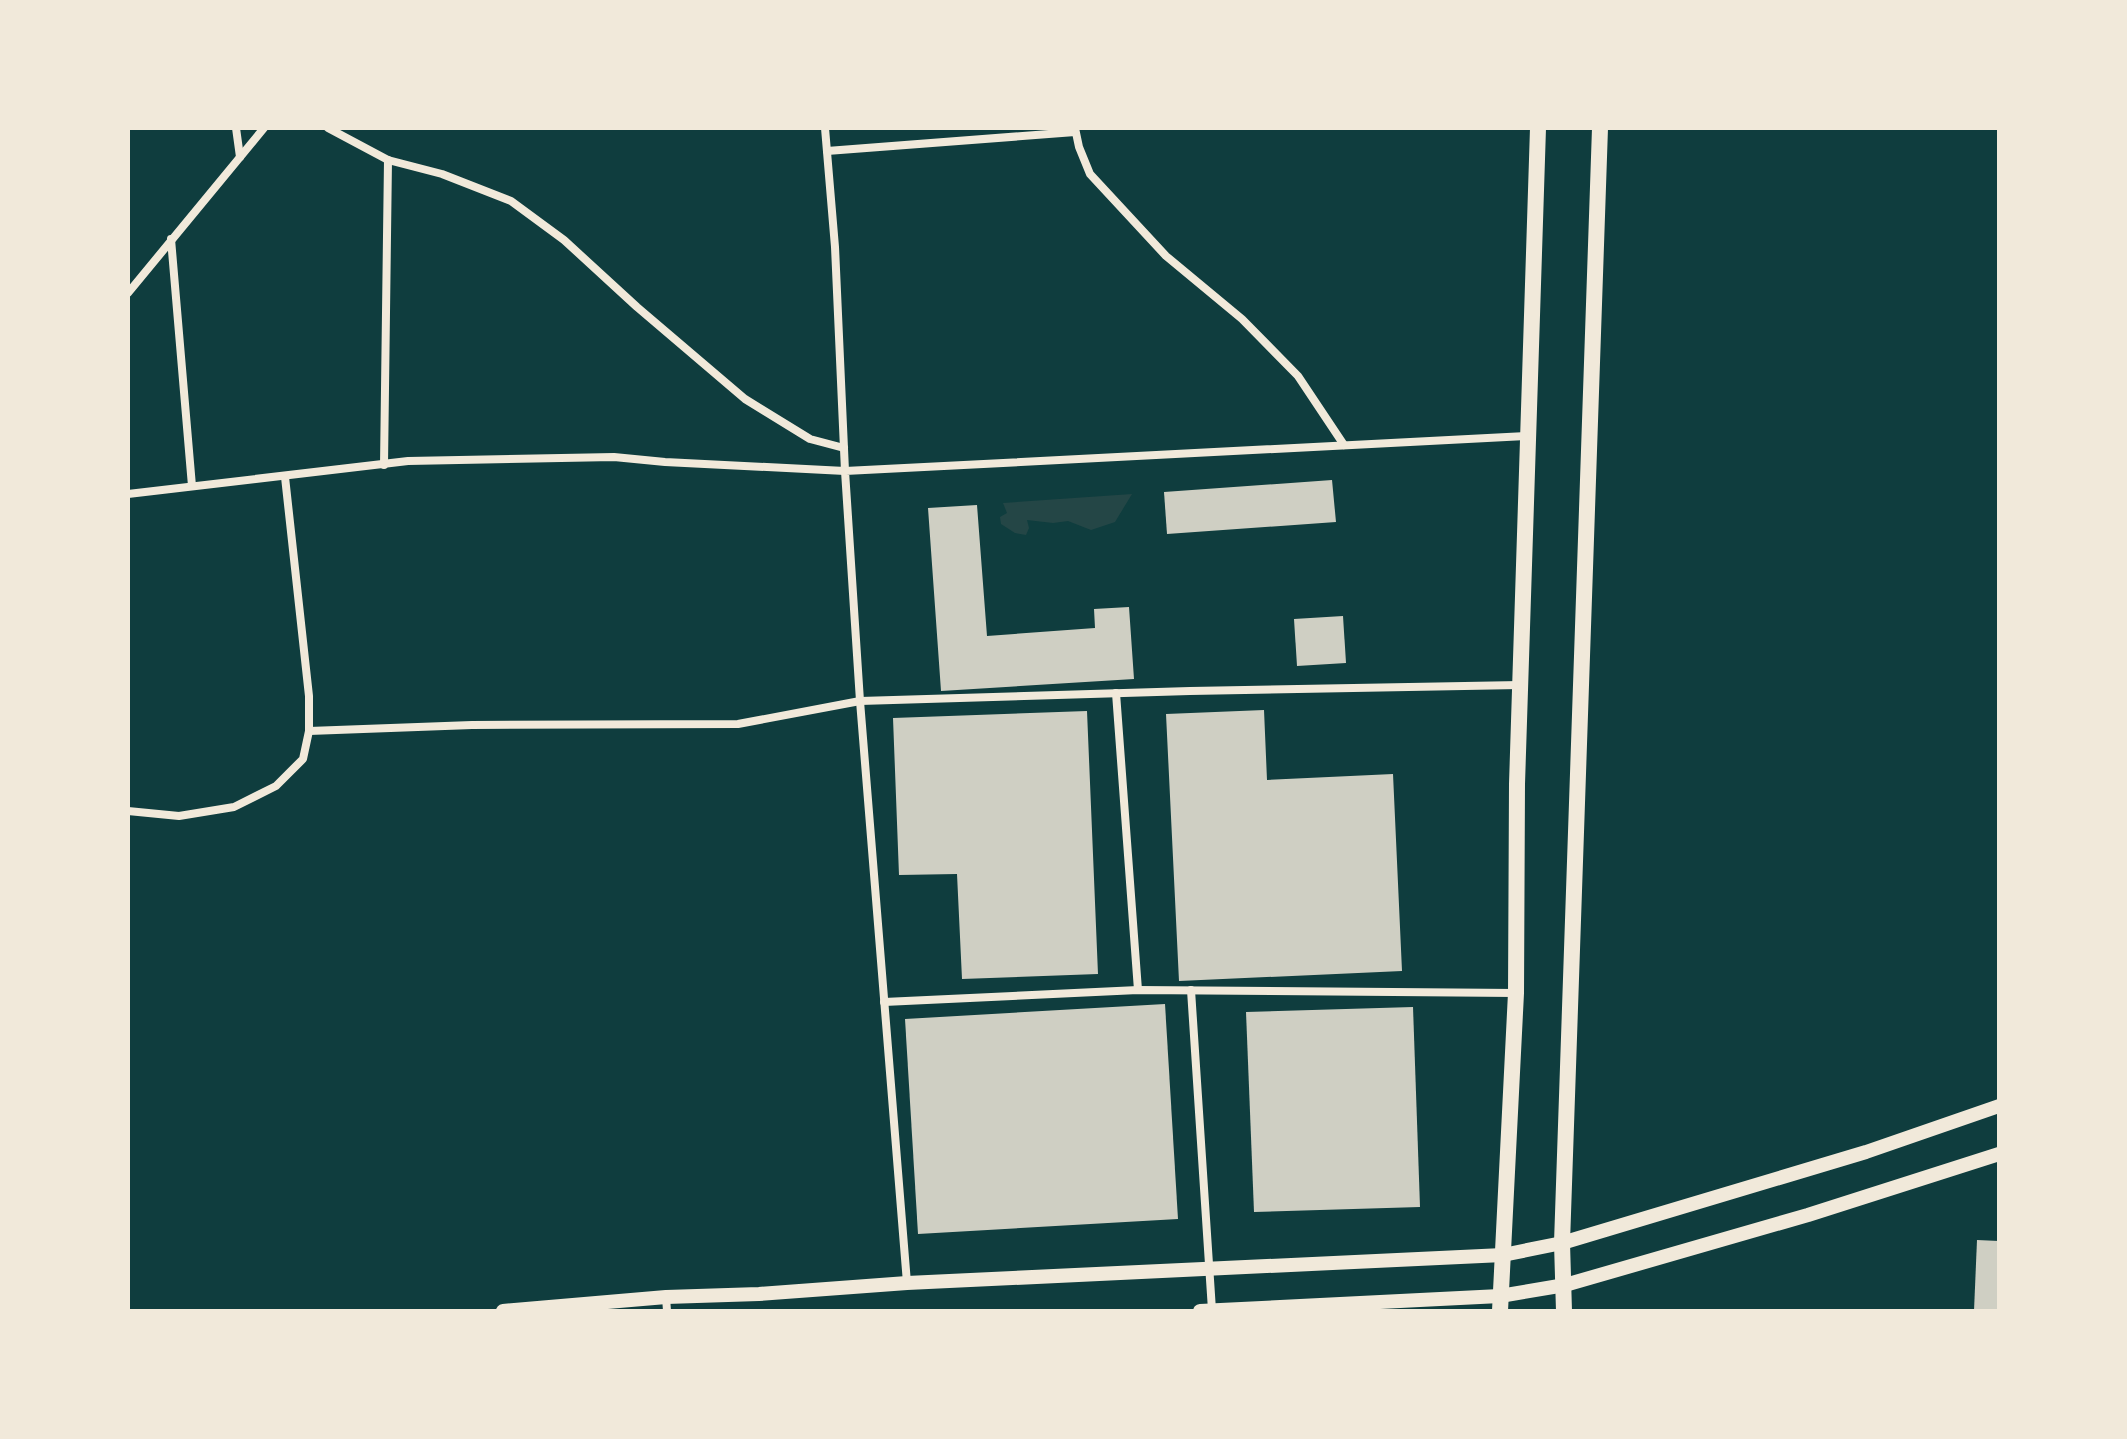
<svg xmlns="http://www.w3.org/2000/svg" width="2127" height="1439" font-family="Poppins,sans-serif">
<rect width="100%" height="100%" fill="#0f3d3e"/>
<polygon fill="#244646" points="1132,494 1115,522 1091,530 1068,521 1053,523 1027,520 1029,528 1026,535 1015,533 1001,524 1000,517 1007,513 1003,503"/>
<g fill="#cfcfc3">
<polygon points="1332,480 1336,522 1167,534 1164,492"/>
<polygon points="977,505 987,636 1095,628 1094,609 1129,607 1134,679 941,691 928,508"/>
<polygon points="1343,616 1346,663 1297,666 1294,619"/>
<polygon points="1264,710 1267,780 1393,774 1402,971 1179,981 1166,714"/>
<polygon points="1087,711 1098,974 962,979 957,874 899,875 893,718"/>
<polygon points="1165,1004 1178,1219 918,1234 905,1019"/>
<polygon points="1413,1007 1420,1207 1254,1212 1246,1012"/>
<polygon points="1977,1240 1999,1241 1999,1311 1974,1311"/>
</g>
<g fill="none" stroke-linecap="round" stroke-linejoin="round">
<g stroke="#f1e9da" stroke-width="8">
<polyline points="236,128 240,157"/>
<polyline points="328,128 388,160 442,174 511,201 564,240 637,307 745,399 810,439 844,448"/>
<polyline points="1075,128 1079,147 1090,174 1166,256 1242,319 1298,376 1344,445"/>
<polyline points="827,151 1075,132"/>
<polyline points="171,239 192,486"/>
<polyline points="128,293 264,128"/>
<polyline points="384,465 388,160"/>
<polyline points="128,494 408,461 614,457 665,462 845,471 835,247 825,128"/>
<polyline points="1116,693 1138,990"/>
<polyline points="309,731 472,725 738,724 860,701 1190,691 1520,685"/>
<polyline points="128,811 179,816 234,807 276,786 303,759 309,731 309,696 285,477"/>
<polyline points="1191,990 1212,1310"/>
<polyline points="884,1002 1138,990 1516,993"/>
<polyline points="907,1283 860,701 845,471 1528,436"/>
<polyline points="666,1297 667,1311"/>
</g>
<g stroke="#f1e9da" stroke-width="14">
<polyline points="503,1311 666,1297 759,1294 907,1283 1503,1255 1562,1243 1866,1152 1999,1106"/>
<polyline points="1200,1311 1500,1296 1565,1285 1808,1215 1999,1154"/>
</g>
<g stroke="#f1e9da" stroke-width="16">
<polyline points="1500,1311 1516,993 1517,784 1538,128"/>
<polyline points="1564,1311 1562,1243 1600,128"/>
</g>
</g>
<rect width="2127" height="1439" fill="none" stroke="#f1e9da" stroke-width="260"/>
</svg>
